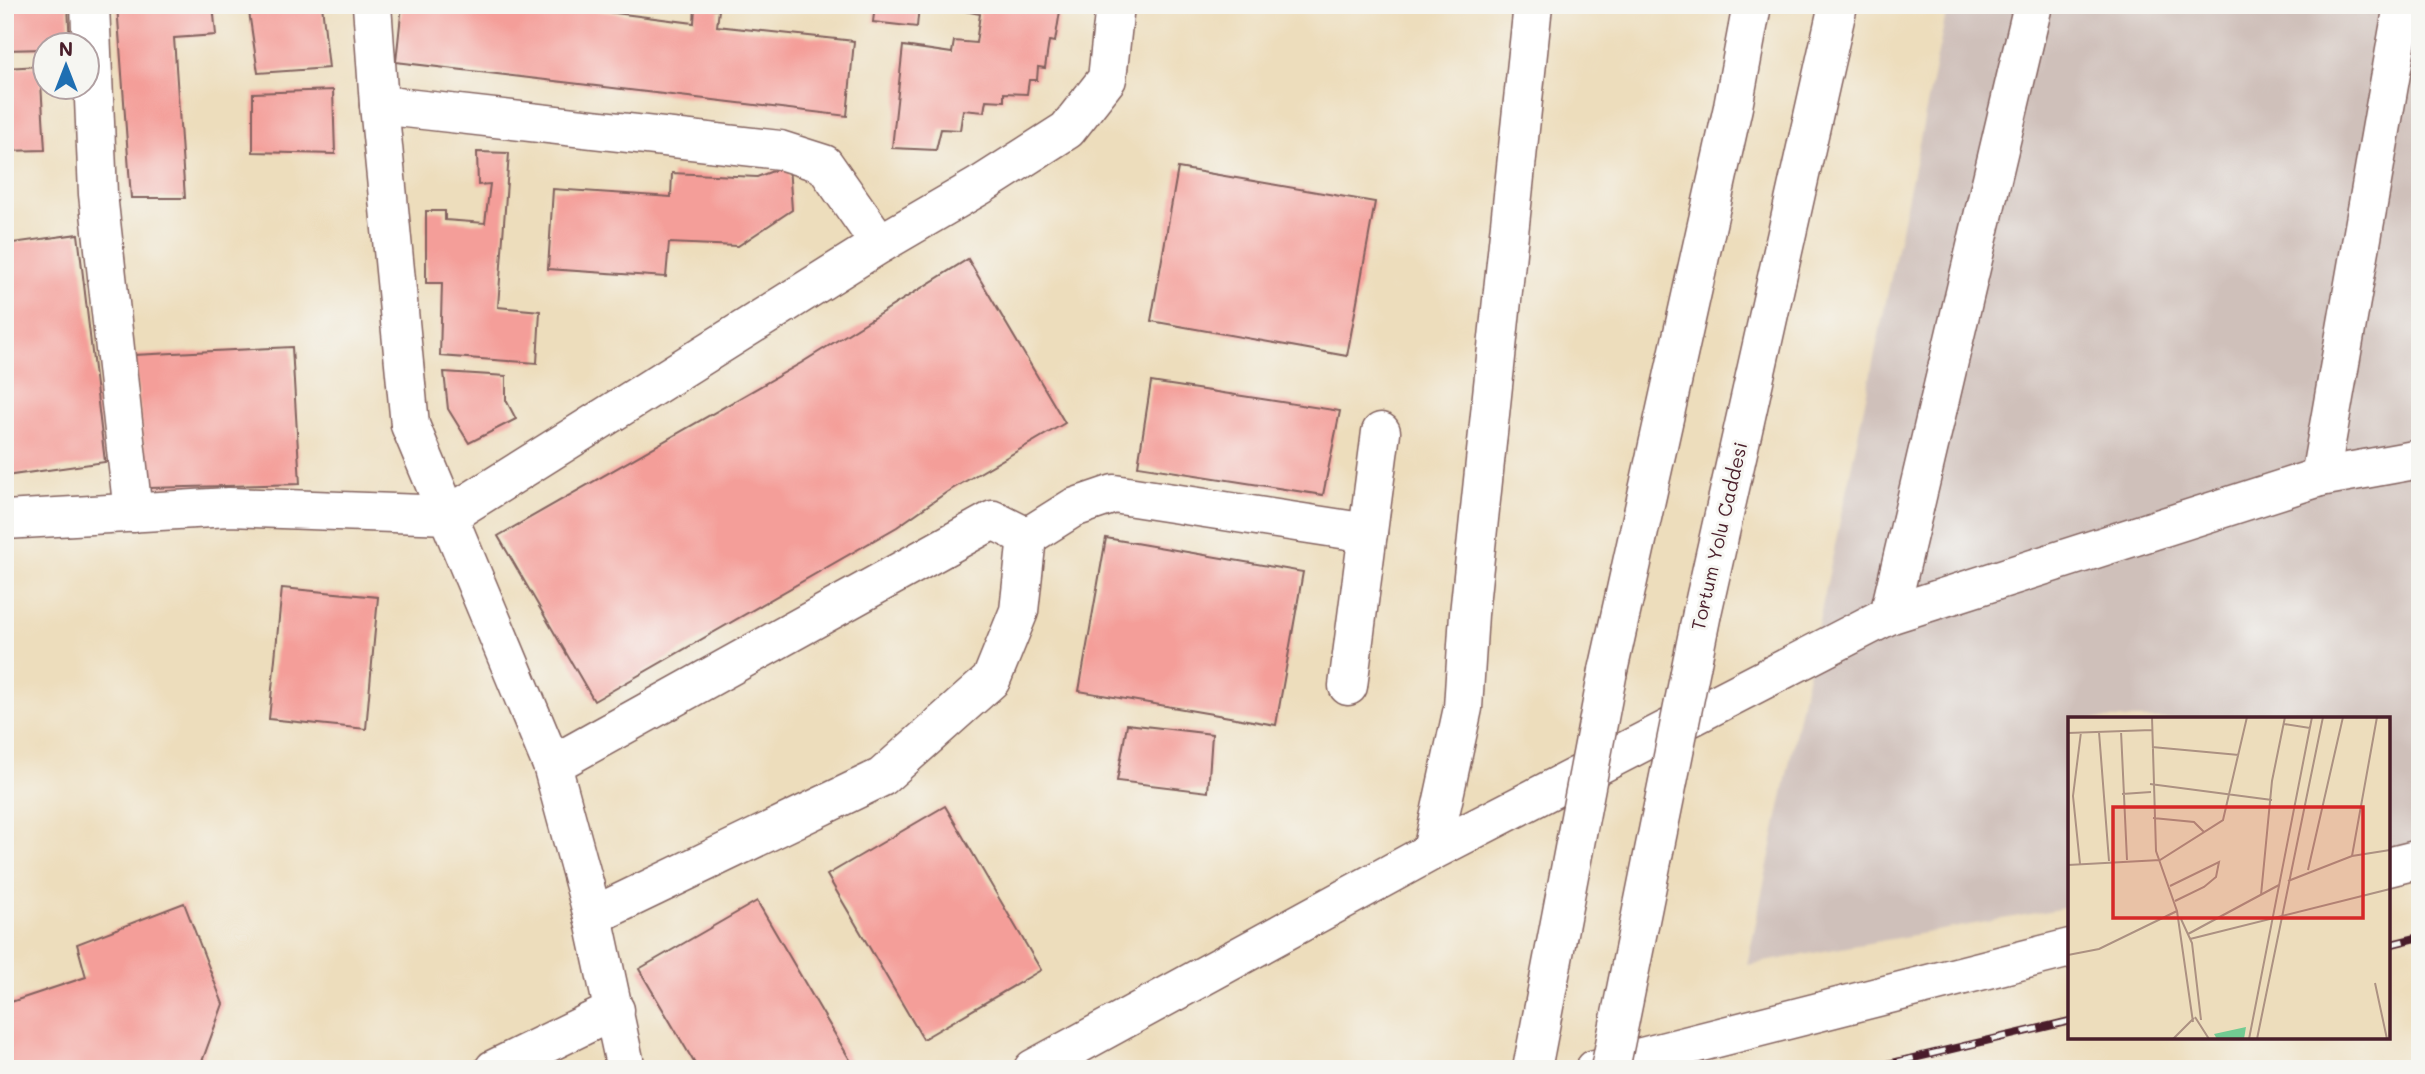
<svg xmlns="http://www.w3.org/2000/svg" width="2425" height="1074" font-family="Mali,sans-serif">
<rect width="100%" height="100%" fill="#f6f6f2"/>
<filter id="ink" filterUnits="userSpaceOnUse"><feTurbulence type="fractalNoise" baseFrequency=".0143" numOctaves="2"/><feDisplacementMap in="SourceGraphic" scale="14" xChannelSelector="R" yChannelSelector="G"/><feConvolveMatrix kernelMatrix="1 2 1 2 8 2 1 2 1" color-interpolation-filters="sRGB"/></filter>
<filter id="wash" filterUnits="userSpaceOnUse"><feTurbulence type="fractalNoise" baseFrequency=".00686" numOctaves="4" result="noise"/><feDisplacementMap in="SourceGraphic" scale="28" xChannelSelector="R" yChannelSelector="G"/><feGaussianBlur stdDeviation="1.57" result="paint"/><feColorMatrix in="noise" values="0 0 0 0 0 0 0 0 0 0 0 0 0 0 0 0 0 1.4 0 .05"/><feComposite in="paint" operator="in"/></filter>
<g filter="url(#wash)">
<rect width="100%" height="100%" fill="#edddbc"/>
<polygon fill="#cfc0ba" points="1948,5 2420,5 2420,844 2388,850 2388,719 2070,719 2070,907 1747,965"/>
<g id="blocks">
<g fill="#f49e99">
<polygon points="5,5 68,5 70,46 46,46 46,49 5,50"/>
<polygon points="117,5 213,5 216,35 174,38 185,198 131,198"/>
<polygon points="248,5 322,5 329,68 258,73"/>
<polygon points="402,5 553,5 694,23 695,7 719,10 717,26 854,41 847,116 396,62"/>
<polygon points="875,5 919,5 917,27 873,22"/>
<polygon points="934,5 1061,5 1055,42 1049,41 1045,68 1038,67 1037,80 1029,80 1027,94 1004,93 1004,101 986,100 984,112 963,110 960,130 941,129 936,150 892,148 903,46 952,53 954,41 976,43 980,14"/>
<polygon points="40,66 45,150 5,151 5,68"/>
<polygon points="333,90 335,154 253,152 253,93"/>
<polygon points="477,152 509,153 498,307 540,311 537,363 440,356 442,283 426,283 426,211 445,211 445,220 485,223 490,184 478,185"/>
<polygon points="789,165 792,210 738,246 669,243 666,277 548,269 553,189 671,197 672,173 757,177"/>
<polygon points="1178,168 1375,202 1347,356 1151,321"/>
<polygon points="78,234 105,462 5,476 5,244"/>
<polygon points="968,259 1065,423 947,492 897,527 594,701 498,536 801,363"/>
<polygon points="292,347 300,484 148,488 134,355"/>
<polygon points="444,372 506,376 506,400 516,419 469,443 448,409"/>
<polygon points="1151,382 1340,411 1323,495 1138,466"/>
<polygon points="1106,538 1303,572 1276,725 1079,691"/>
<polygon points="282,588 378,597 366,729 269,719"/>
<polygon points="1127,724 1212,734 1208,792 1117,781"/>
<polygon points="945,806 1041,970 923,1039 827,875"/>
<polygon points="757,901 853,1065 846,1069 698,1069 639,969"/>
<polygon points="184,903 223,1004 200,1067 194,1069 5,1069 5,1004 86,977 77,944"/>
</g>
</g>
</g>
<g filter="url(#ink)">
<use href="#blocks" fill-opacity="0" stroke="#83625e" stroke-width="2"/>
<g fill="none" stroke-linecap="round" stroke-linejoin="round">
<g stroke="#83625e" stroke-width="41">
<g id="minor">
<polyline points="90,5 98,194 133,513"/>
<polyline points="372,5 379,105 410,425 552,765 593,916 626,1069"/>
<polyline points="379,105 780,150 824,164 880,244"/>
<polyline points="2320,477 2403,5"/>
<polyline points="5,520 229,507 449,515 880,244 981,185 1067,130 1107,79 1115,5"/>
<polyline points="1027,537 1073,508 1114,494 1368,533"/>
<polyline points="1889,615 2033,5"/>
<polyline points="1348,686 1381,432"/>
<polyline points="552,765 993,520 1027,537"/>
<polyline points="1432,851 1463,708 1469,614 1533,5"/>
<polyline points="2388,867 2420,859"/>
<polyline points="593,916 882,777 991,680 1019,611 1027,537"/>
<polyline points="494,1069 615,1010"/>
<polyline points="1033,1069 1432,851 1889,615 2320,477 2420,459"/>
<polyline points="1595,1069 2070,948"/>
</g>
</g>
<g stroke="#83625e" stroke-width="41">
<g id="highway">
<polyline points="1702,613 1838,5"/>
<polyline points="1608,671 1733,107 1752,5"/>
</g>
</g>
<use href="#minor" stroke="#fff" stroke-width="38"/>
<use href="#highway" stroke="#fff" stroke-width="38"/>
<g stroke="#4a1f2b" stroke-width="8">
<g id="rail">
<polyline points="2388,945 2420,937"/>
<polyline points="1867,1069 2070,1021"/>
</g>
</g>
<use href="#rail" stroke="#f6f6f2" stroke-width="5" stroke-dasharray="16" stroke-linecap="butt"/>
<g stroke="#83625e" stroke-width="41" stroke-linecap="butt">
<g id="highway-bridge">
<polyline points="1532,1069 1608,671"/>
<polyline points="1610,1069 1702,613"/>
</g>
</g>
<use href="#highway-bridge" stroke="#fff" stroke-width="38"/>
</g>
</g>
<g text-anchor="middle" stroke-width="6" stroke-linejoin="round" paint-order="stroke">
<g font-size="19" fill="#4a1f2b" stroke="#f6f6f2">
<text transform="translate(1719 536) rotate(-77)" y="7">Tortum Yolu Caddesi</text>
</g>
</g>
<g transform="translate(2068 717)">
<rect width="322" height="322" fill="#edddbc"/>
<path d="M178,310L176,322H149L146,317Z" fill="#72cb92"/>
<path fill="none" stroke="#ac9182" stroke-width="2" d="M84,0L88,134L109,194L125,305M216,7L242,11M53,14L59,143M31,15L41,144M0,16L84,13M84,30L171,38M82,67L204,83M54,77L83,75M85,101L126,105L136,115M284,139L309,0M12,147L5,79L13,15M0,148L92,143L155,103L179,0M240,153L275,0M220,164L284,139L322,133M102,169L151,145L148,160L136,170L107,184M193,178L204,64L217,0M113,202L124,226L133,303M120,217L211,168M122,222L322,172M0,238L31,232L109,194M307,266L319,322M127,300L141,322M105,322L126,301M181,322L244,0M189,322L255,0"/>
<path fill="#d62828" fill-opacity="0.15" stroke="#d62828" stroke-width="3.5" d="M45,90H295V201H45Z"/>
<rect width="322" height="322" fill="none" stroke="#4a1f2b" stroke-width="3.5"/>
</g>
<rect width="2425" height="1074" fill="none" stroke="#f6f6f2" stroke-width="28"/>
<g transform="translate(66 66)"><circle r="33" fill="#f6f6f2" stroke="#b1a0a2" stroke-width="2"/>
<path d="M0-5L12 26L0 18L-12 26Z" fill="#1f6fb2"/>
<text y="-10" font-size="19" font-weight="bold" text-anchor="middle" fill="#4a1f2b">N</text>
</g>
</svg>
